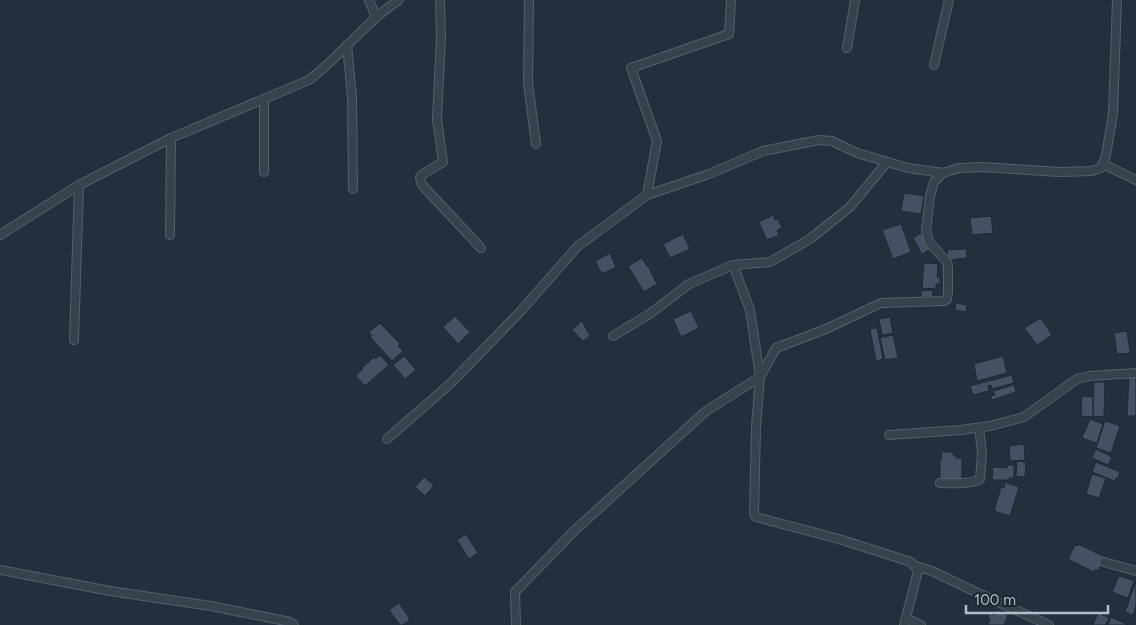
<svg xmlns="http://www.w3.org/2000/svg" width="1136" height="625" font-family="Figtree,sans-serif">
<rect width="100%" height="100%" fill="#242f3e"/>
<g fill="#455162" stroke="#1f2835">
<polygon points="904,193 924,196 921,214 901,211"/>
<polygon points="773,215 775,220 778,219 782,228 777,230 779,235 767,240 759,222"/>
<polygon points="991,216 993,233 972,235 970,218"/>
<polygon points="901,224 911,252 893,259 882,230"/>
<polygon points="921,233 930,249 922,254 913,238"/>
<polygon points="683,234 690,249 670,258 663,244"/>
<polygon points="966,249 967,258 948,260 947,250"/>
<polygon points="610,253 616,267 602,274 595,261"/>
<polygon points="642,258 647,266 648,266 657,284 644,292 628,266"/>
<polygon points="924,263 938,264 937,277 940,277 940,284 936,284 936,289 922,288"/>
<polygon points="932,290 933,297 921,297 921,291"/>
<polygon points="956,303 967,305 966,312 955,310"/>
<polygon points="691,311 699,328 681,337 673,319"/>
<polygon points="455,316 470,332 458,344 443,327"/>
<polygon points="890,317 893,333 882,335 879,319"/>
<polygon points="1041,318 1052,335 1037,345 1024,328"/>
<polygon points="582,321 590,336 583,341 572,330"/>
<polygon points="380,323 400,344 398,346 403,351 392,361 370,337 372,336 369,332"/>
<polygon points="877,328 883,359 876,361 870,329"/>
<polygon points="1127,331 1130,353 1117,354 1114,333"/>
<polygon points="893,335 898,358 885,360 880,338"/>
<polygon points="380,355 389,365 365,386 356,376 363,369 362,368 374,357 375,359"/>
<polygon points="404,356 416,370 405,379 393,365"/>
<polygon points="1003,356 1007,373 977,381 974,364"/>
<polygon points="1012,375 1014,383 992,389 991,385 988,386 989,391 973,395 970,386"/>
<polygon points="1129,377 1136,377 1136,416 1127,416"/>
<polygon points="1094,382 1105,382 1104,417 1093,416"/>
<polygon points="1014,385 1016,392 992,400 991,396 995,395 993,391"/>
<polygon points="1082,396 1093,397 1093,417 1081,416"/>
<polygon points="1090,419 1103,424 1097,443 1082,438"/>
<polygon points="1105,421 1120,426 1111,453 1096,448"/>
<polygon points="1024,444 1025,460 1010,461 1009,446"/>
<polygon points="1096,449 1112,457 1108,465 1092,458"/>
<polygon points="941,452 953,452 953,455 956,455 956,458 962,458 962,480 940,480 940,459 942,459"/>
<polygon points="1017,461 1026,462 1025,477 1016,476"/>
<polygon points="1096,462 1120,472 1118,478 1116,478 1115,481 1092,472"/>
<polygon points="1007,465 1014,465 1014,478 1009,478 1009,480 992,480 993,467 1007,468"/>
<polygon points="1092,474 1106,478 1099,498 1086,494"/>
<polygon points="424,477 434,485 425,496 415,487"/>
<polygon points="1005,482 1019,487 1010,516 994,511 1001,487 1004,488"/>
<polygon points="466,534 478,553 469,559 457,540"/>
<polygon points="1078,544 1105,557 1098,571 1096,569 1094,572 1068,559 1075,545 1077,546"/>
<polygon points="1119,576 1134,581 1128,598 1112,592"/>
<polygon points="1136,581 1136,606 1133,615 1125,612"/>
<polygon points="399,603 410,619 403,625 400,625 389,610"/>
<polygon points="997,610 1008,615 1004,625 988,625 990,619 988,618 990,613 995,615"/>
<polygon points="1098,613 1109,618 1105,625 1093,625"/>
<polygon points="1111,617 1128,625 1108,625"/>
</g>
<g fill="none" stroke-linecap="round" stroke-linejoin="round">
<g stroke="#565f6c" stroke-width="10">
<g id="street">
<polyline points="369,0 376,17"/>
<polyline points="440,0 441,37 437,119 443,162 423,174 420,177 422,185 481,248"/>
<polyline points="529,0 528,83 536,144"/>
<polyline points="347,45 352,97 353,189"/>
<polyline points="847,48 855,0"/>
<polyline points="934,65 949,0"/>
<polyline points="1103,164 1136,180"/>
<polyline points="264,172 264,99"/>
<polyline points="647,195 657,141 631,68 729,34 731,0"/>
<path d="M0,235L79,185L171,138L309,80C341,56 365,22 399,0"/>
<polyline points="170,235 171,138"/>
<polyline points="733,265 750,310 760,377 756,427 754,514 756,517 839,539 911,562 918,571 904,625"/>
<polyline points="613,336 651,313 689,284 733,265 770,262 810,239 850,207 887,162"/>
<polyline points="74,340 79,185"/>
<polyline points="889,435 961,430 990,426 1024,417 1077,379 1089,376 1136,373"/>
<polyline points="387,439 451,383 519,313 578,246 647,195 709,174 763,151 819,140 832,141 857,153 908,168 943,173 959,168 983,167 1060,172 1092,171 1101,168 1106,155 1113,114 1117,0"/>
<path d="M940,483C952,483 970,485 980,479L982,453L979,428"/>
<polyline points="1104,562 1136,571"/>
<polyline points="916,566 932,571 978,593 1049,625"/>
<polyline points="0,570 110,591 211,606 290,622 294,625"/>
<polyline points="906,619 921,625"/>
<polyline points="516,625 515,592 574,531 706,411 760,377 776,348 826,329 881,303 944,301 947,299 948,292 948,266 947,262 929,242 926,231 930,196 934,182 943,173"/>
</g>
</g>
<use href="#street" stroke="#38414e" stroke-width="8"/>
</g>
<path d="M966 605v8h142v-8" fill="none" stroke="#b4bcc9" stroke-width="2.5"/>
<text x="974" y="605" font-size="15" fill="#b4bcc9" stroke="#1d2633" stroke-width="4" paint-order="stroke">100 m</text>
</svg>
